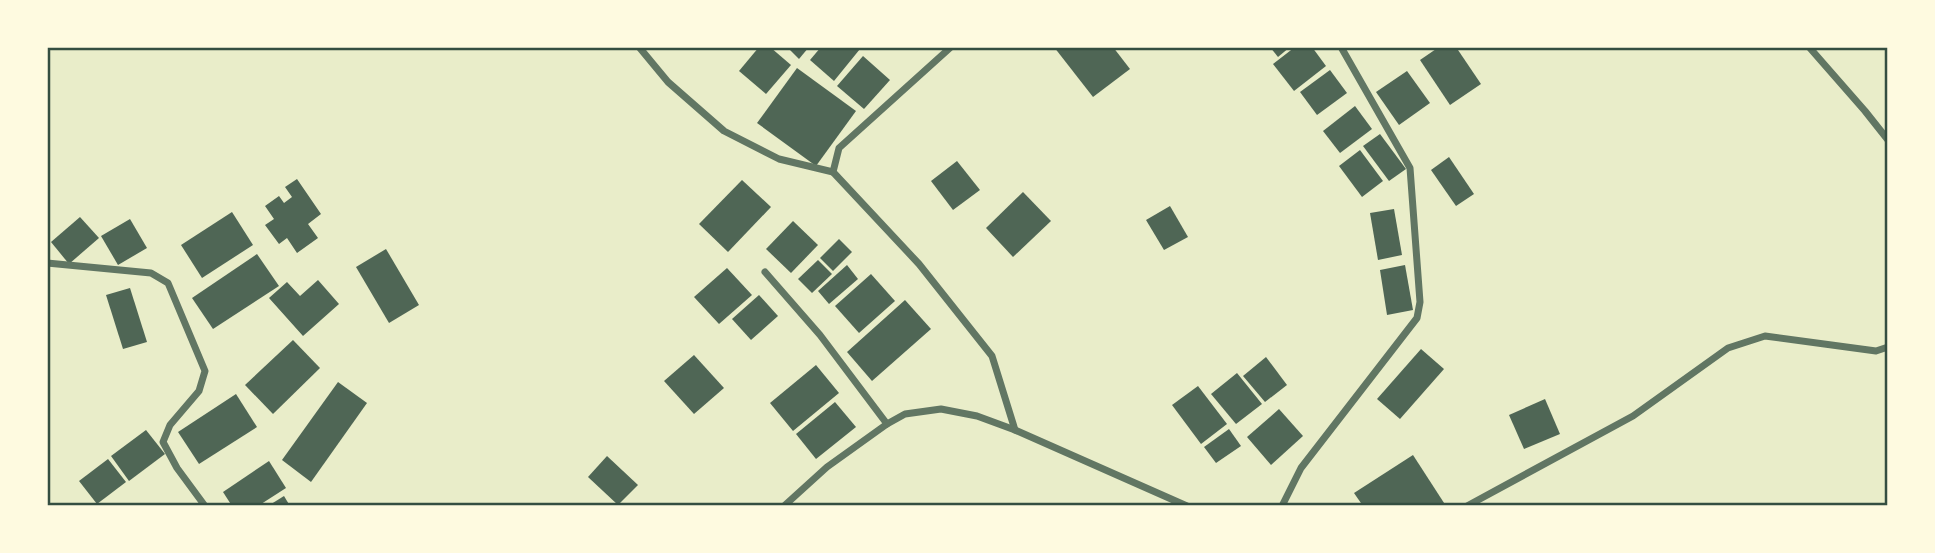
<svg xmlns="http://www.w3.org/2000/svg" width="1935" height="553" font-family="'DejaVu Sans',sans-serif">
<rect width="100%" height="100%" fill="#e9edc9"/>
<g fill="#4f6655">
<polygon points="759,47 770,47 791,65 766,94 739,71"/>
<polygon points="787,47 809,47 799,59"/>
<polygon points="821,47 858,47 860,49 834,81 810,60"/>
<polygon points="1054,47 1113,47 1130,69 1093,97"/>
<polygon points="1270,47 1290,47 1278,57"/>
<polygon points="1295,47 1312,47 1326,66 1294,91 1273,64"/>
<polygon points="1439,47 1456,47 1481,84 1450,105 1420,60"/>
<polygon points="863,56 890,80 864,109 837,86"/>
<polygon points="797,68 856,111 816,166 757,123"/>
<polygon points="1330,70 1347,93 1317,115 1300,92"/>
<polygon points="1407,71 1430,103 1399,125 1376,92"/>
<polygon points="1355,106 1372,129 1340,153 1323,131"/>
<polygon points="1380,134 1406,169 1389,181 1363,146"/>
<polygon points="1360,150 1383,181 1362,197 1339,166"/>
<polygon points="1449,157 1474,194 1456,206 1431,170"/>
<polygon points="957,161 980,190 953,210 931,181"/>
<polygon points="297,179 321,214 308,224 318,238 297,253 287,238 279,244 265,225 274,219 265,206 279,196 284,203 292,197 285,187"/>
<polygon points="742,180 771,207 728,252 699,224"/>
<polygon points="1023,192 1051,221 1013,257 986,228"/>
<polygon points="1170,206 1188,237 1164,250 1146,220"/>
<polygon points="1394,209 1402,255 1378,260 1370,213"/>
<polygon points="232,212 253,245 202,278 181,245"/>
<polygon points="80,217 99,238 69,264 51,242"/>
<polygon points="130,219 147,248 118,265 101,236"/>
<polygon points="793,221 818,245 791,273 766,249"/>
<polygon points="839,239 852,252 833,271 820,258"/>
<polygon points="386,249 419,305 389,323 356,267"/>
<polygon points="257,254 279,286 213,329 192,298"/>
<polygon points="818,260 832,274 812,293 798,279"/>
<polygon points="847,265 858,279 829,304 818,291"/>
<polygon points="1405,265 1413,310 1387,315 1380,270"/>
<polygon points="727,268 752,295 719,324 694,297"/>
<polygon points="871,274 895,301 859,333 835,306"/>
<polygon points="318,280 339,304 303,336 269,298 287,282 300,296"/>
<polygon points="130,288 147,342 123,349 106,295"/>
<polygon points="759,295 778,316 751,340 732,319"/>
<polygon points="905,300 931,329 872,381 847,352"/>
<polygon points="293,340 320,368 273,414 245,385"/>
<polygon points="1421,349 1444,369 1400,419 1377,399"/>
<polygon points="694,355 724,388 694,414 664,381"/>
<polygon points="1266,357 1287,385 1265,402 1243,376"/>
<polygon points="816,365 839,393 793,431 770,403"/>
<polygon points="1237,373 1262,404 1236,424 1211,394"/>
<polygon points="338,382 367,403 311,482 282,460"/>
<polygon points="1198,386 1227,424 1201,444 1172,405"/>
<polygon points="236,394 257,427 199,464 178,432"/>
<polygon points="1545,399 1560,434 1524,449 1509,415"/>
<polygon points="835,402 856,427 816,459 796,434"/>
<polygon points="1279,409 1303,436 1271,465 1247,437"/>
<polygon points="1229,429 1241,446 1216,463 1204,447"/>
<polygon points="146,430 165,454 129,481 111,456"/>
<polygon points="1413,455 1446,506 1363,506 1354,493"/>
<polygon points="607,456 638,485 618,505 588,477"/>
<polygon points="108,459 126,482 97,504 79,481"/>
<polygon points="269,461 286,488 258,506 232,506 223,492"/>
<polygon points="284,496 290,506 268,506"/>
</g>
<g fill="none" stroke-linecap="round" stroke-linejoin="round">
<g stroke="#617663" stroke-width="7">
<polyline points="639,47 668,82 724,131 779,159 833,172"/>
<polyline points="951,47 839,148 833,172 919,264 992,356 1015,430"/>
<polyline points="1809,47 1865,111 1888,140"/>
<polyline points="47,263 151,273 168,283 205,371 199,391 170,425 163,442 177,468 205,506"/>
<polyline points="765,272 820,335 887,424"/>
<polyline points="784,506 827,467 887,424 905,414 941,409 977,416 1015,430 1187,506"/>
<polyline points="1282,506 1301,468 1417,318 1420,302 1410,168 1341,47"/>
<polyline points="1467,506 1633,416 1728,348 1765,336 1876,351 1888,347"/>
</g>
</g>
<rect width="1935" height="553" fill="none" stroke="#fefae0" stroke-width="98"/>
<rect x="49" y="49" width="1837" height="455" fill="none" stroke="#344e41" stroke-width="2.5"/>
</svg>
